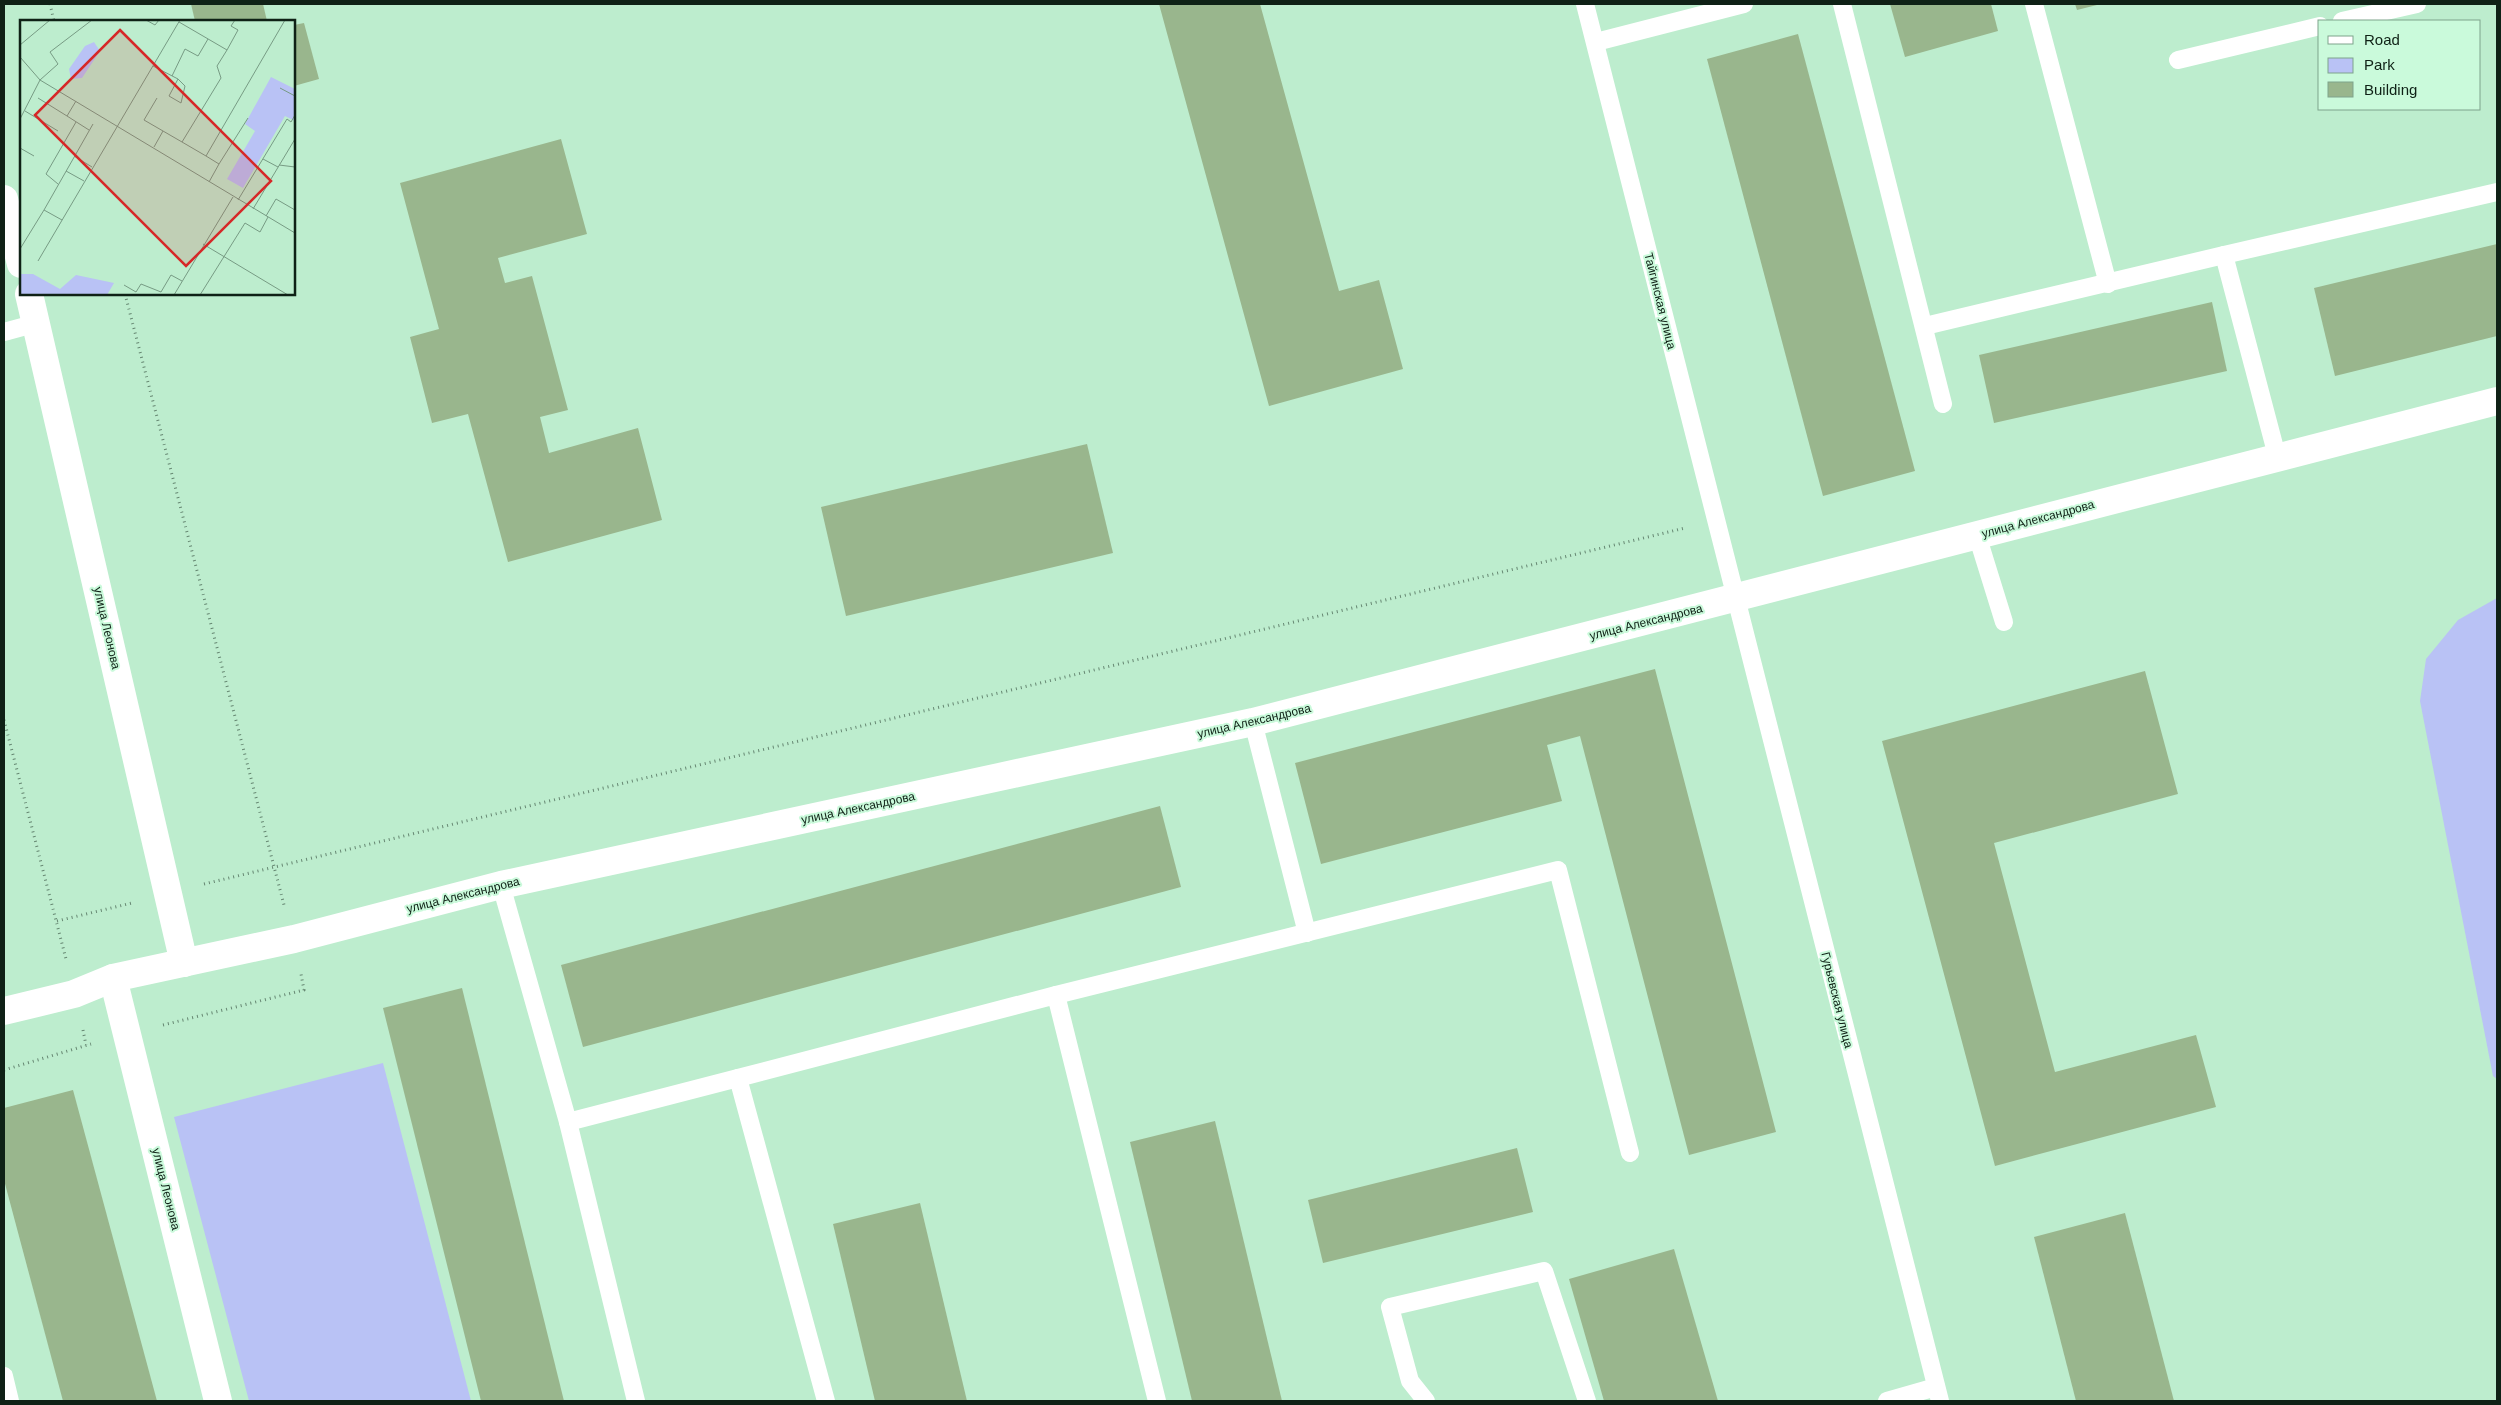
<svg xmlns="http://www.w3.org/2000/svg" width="2501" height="1405" font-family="Helvetica,sans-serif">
<rect width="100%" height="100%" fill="#bdedce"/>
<g fill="#b9c2f5">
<polygon points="2497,598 2497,1079 2493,1076 2420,701 2426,659 2458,620"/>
<polygon points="383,1063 471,1401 249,1401 174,1117"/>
</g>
<g fill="#99b68d">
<polygon points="191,4 263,4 267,21 195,21"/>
<polygon points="1159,4 1260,4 1339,291 1379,280 1403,369 1269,406"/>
<polygon points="1890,4 1991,4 1998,31 1905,57"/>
<polygon points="2075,4 2101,4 2077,10"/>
<polygon points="304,23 319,79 294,86 294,25"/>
<polygon points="1798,34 1915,471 1823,496 1707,59"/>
<polygon points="561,139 587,234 498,258 505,283 532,276 568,410 540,417 549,453 638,428 662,520 508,562 468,414 432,423 410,337 439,329 400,183"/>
<polygon points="2497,244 2497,336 2335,376 2314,288"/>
<polygon points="2212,302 2227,371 1994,423 1979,355"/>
<polygon points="1087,444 1113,553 846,616 821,507"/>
<polygon points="1655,669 1776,1132 1689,1155 1580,736 1547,745 1562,801 1321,864 1295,763"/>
<polygon points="2145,671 2178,794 1994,843 2055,1072 2196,1035 2216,1107 1995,1166 1882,741"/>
<polygon points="1160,806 1181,887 583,1047 561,965"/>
<polygon points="462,988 564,1401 481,1401 383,1008"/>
<polygon points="73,1090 157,1401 63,1401 4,1180 4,1108"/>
<polygon points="1215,1121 1282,1401 1192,1401 1130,1142"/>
<polygon points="1517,1148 1533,1212 1323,1263 1308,1200"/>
<polygon points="920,1203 967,1401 875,1401 833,1224"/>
<polygon points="2125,1213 2174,1401 2076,1401 2034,1237"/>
<polygon points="1674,1249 1718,1401 1604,1401 1569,1279"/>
</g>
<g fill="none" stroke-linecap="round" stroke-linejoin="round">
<g stroke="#668772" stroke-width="3" stroke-dasharray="1 4" stroke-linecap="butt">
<polyline points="50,4 54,21"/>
<polyline points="125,294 284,905"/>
<polyline points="4,720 66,959"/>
<polyline points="204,884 1685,528"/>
<polyline points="57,921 132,903"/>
<polyline points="163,1025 304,990 301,974"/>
<polyline points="83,1030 86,1045"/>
<polyline points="4,1070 91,1044"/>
</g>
<g stroke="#fff" stroke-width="18">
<polyline points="1585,4 1940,1401"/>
<polyline points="1842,4 1943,404"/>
<polyline points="2034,4 2108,284"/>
<polyline points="2342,21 2417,4"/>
<polyline points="1596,42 1744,4"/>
<polyline points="2178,60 2320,26"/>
<polyline points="1925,326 2224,255"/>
<polyline points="4,332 37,323"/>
<polyline points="2277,456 2224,255 2497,192"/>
<polyline points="1977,535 2004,622"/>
<polyline points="1253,722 1307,933"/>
<polyline points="501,885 568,1122 738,1078 826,1401"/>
<polyline points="1056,995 1558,870 1630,1153"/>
<polyline points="738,1078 1056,995 1157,1401"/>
<polyline points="568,1122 636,1401"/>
<polyline points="4,1376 10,1401"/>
<polyline points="1426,1401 1410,1381 1390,1307 1544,1271 1587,1401"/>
<polyline points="1887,1401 1936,1387"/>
</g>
<polyline stroke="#fff" stroke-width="28" points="113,978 218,1401"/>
<g stroke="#fff" stroke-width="28">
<polyline points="4,199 21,264"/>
<polyline points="29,294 184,963"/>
<polyline points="4,1011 74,994 113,978 294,939 501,885 1253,722 2497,401"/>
</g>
</g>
<g text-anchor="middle" stroke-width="4" stroke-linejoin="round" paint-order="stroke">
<g font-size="12" fill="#0f2116" stroke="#cafadb">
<text transform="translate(1660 301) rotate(76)" y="4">Тайгинская улица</text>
<text transform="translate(2038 519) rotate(-15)" y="4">улица Александрова</text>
<text transform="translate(1646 622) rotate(-14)" y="4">улица Александрова</text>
<text transform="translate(107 628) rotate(77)" y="4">улица Леонова</text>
<text transform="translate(1254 721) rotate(-13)" y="4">улица Александрова</text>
<text transform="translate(858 808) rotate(-12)" y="4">улица Александрова</text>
<text transform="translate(463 895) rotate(-14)" y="4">улица Александрова</text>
<text transform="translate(1837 1000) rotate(76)" y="4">Гурьевская улица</text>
<text transform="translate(166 1189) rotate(76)" y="4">улица Леонова</text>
</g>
</g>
<g transform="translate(20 20)">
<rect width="275" height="275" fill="#bdedce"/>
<path d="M74,22L80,31L62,58L51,59L49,49L65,26ZM251,57L275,69V101L265,96L223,168L207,159L235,111L225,104ZM0,254H13L40,269L56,255L94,263L87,275H0Z" fill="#b9c2f5"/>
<path fill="none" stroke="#779b84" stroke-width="1" d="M126,0L135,5L139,0M159,2L207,30L197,46L201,58L162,122L186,136M0,25L30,0M207,30L218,10L211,6L215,0M0,37L20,60L275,213M133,46L158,59L165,66L161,83L149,76L158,59M152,56L165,29L178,36L188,19M260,68L275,76M18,78L47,96L56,81M137,78L124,100L162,122M5,91L38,111M47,96L69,110M0,99L20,60L38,44L30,32L72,0M134,127L143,111M0,128L14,136M54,136L72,147M243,139L258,147M199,144L228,98M259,145L275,147M46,151L64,161M189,162L199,144L186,136L265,0M38,164L26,154L56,102M218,180L267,99L271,102L275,95M233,189L275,119M24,190L73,104M246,196L256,179L275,190M183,224L268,275M0,229L24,190L42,200M18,241L160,0M104,265L116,272L121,264L141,272L151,255L162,261M154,275L213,177M180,275L225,203L240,212L248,197"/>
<path fill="#d62828" fill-opacity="0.15" stroke="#d62828" stroke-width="2.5" d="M100,10L251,161L166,246L15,95Z"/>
<rect width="275" height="275" fill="none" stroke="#0f2116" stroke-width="2.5"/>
</g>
<rect width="2501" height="1405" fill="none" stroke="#0f2116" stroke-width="10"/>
<rect x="2318" y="20" width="162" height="90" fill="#cafadb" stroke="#7fa38c"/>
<rect x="2328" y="36" width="25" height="8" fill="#ffffff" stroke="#7fa38c"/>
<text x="2364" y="45" font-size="15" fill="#0f2116">Road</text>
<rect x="2328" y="58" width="25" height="15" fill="#b9c2f5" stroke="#7fa38c"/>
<text x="2364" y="70" font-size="15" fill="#0f2116">Park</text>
<rect x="2328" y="82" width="25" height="15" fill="#99b68d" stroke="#7fa38c"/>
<text x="2364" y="95" font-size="15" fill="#0f2116">Building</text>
</svg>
